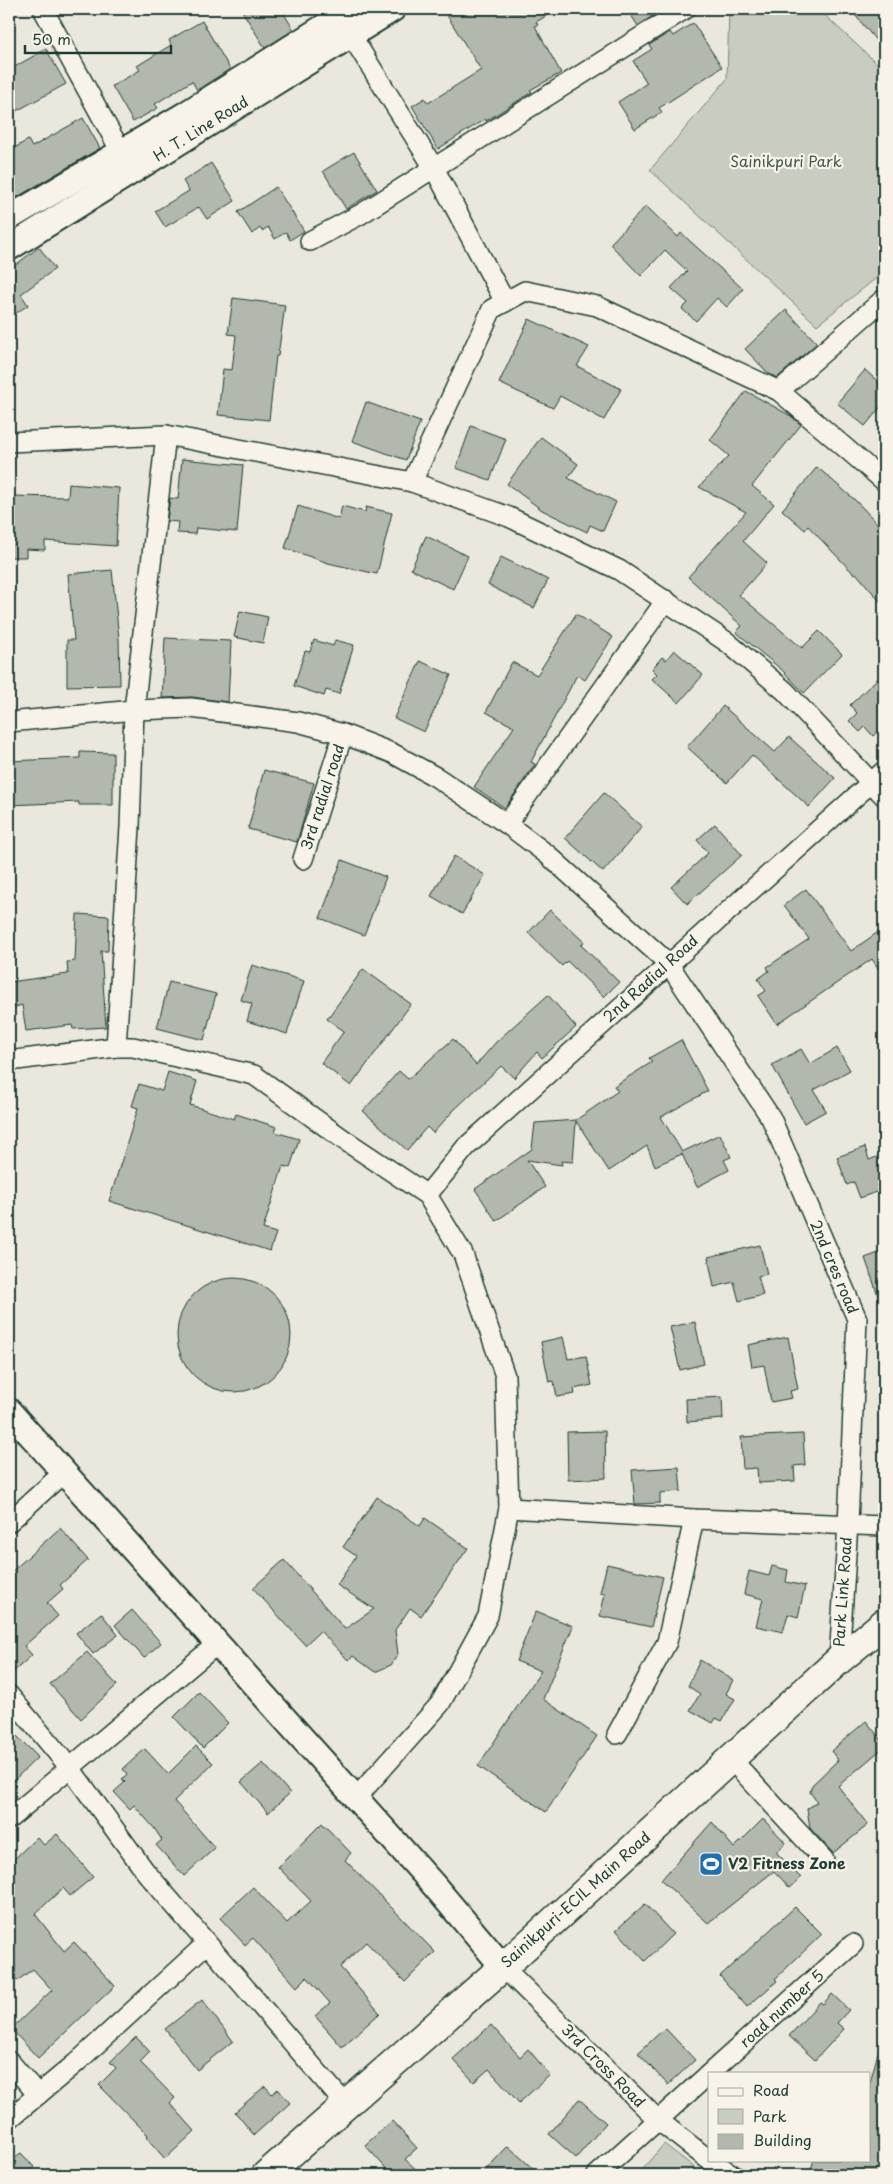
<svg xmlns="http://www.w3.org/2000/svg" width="893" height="2184" font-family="'Playpen Sans',sans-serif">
<rect width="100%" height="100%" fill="#eae8dd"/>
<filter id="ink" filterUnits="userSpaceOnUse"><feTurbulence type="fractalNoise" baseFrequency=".02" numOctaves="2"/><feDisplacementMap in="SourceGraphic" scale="10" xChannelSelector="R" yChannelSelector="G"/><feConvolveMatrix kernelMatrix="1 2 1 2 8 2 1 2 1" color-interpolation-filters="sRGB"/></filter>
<g filter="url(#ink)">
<g fill="#c8ccc1" stroke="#74847a">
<polygon points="737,9 818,9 884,70 884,272 817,325 650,170 727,79 729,10"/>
<polygon points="664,2144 694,2167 692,2175 637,2175"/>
</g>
<g fill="#b2b8ae" stroke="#1f3d34">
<polygon points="241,9 281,9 294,30 265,48"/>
<polygon points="443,9 558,9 536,22 538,25 535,26 561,73 530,90 532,92 486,121 485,119 438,149 412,106 425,98 428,103 481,70"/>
<polygon points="627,9 656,9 658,12 638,26"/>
<polygon points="850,9 884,9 884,50"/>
<polygon points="202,21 230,69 197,90 192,81 155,104 158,108 133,122 112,86 140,70 137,66 171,45 169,40"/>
<polygon points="693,23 722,67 659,108 662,112 635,129 618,102 647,83 633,61 652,49 649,45 670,32 673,36"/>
<polygon points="46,49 66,84 9,115 9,70"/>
<polygon points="83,118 100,148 9,202 9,151 28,140 32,147"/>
<polygon points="354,152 377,190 346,209 323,171"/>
<polygon points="211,163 235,201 207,219 199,207 165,227 155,211 189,191 183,181"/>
<polygon points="276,187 304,231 290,240 286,232 275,239 268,227 262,231 260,228 252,234 238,212"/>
<polygon points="646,206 678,237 681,233 743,289 727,307 717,298 696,321 682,309 688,303 671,288 687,271 665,250 641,276 610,244"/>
<polygon points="39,247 55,269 21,294 28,305 9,318 9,270"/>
<polygon points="233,298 285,305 278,356 276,356 269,420 218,415 223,369 232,370 236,335 228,334"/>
<polygon points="786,310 817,343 777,378 768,373 745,349"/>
<polygon points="529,319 589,347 577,366 621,389 604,420 560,396 553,408 499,383"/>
<polygon points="865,370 884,387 884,403 865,426 837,403"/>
<polygon points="746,391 791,416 801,425 752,486 774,504 743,541 767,563 739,595 802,648 819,631 842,654 804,693 782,670 736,632 742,626 688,577 746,512 699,487 729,456 710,440"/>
<polygon points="366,402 420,422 406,460 352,441"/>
<polygon points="471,426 506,439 490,480 456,468"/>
<polygon points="541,437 578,464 568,478 616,502 603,531 590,525 587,532 542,510 507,484"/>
<polygon points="182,459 243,465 237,532 196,528 195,534 177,533 178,522 167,521 170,498 178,499"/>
<polygon points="817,467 855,500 884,530 884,606 856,573 854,574 808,526 805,530 782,510"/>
<polygon points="69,484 119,488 116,546 45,541 45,550 26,549 26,557 9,557 9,496 68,497"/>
<polygon points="298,506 339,519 342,506 365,512 366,507 392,513 377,574 328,563 285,548"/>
<polygon points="426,536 468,556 453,589 411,569"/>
<polygon points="501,557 548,580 534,608 488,585"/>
<polygon points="112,570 119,639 120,685 67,686 67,640 74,640 68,574"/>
<polygon points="240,611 268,617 263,643 234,637"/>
<polygon points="576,614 613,637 585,680 577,675 531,762 535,764 505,808 474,787 514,727 486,712 512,662 537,675"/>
<polygon points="165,638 231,641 228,702 192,697 162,698"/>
<polygon points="314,640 333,646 335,640 354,645 339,694 326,690 324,696 294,686 305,651 310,652"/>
<polygon points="674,650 703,675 679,703 652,679 657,674 652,669 662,657 666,660"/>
<polygon points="420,661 451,675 424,732 394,718"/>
<polygon points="877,679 884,687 884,726 873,736 865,727 860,732 849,721 857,713 850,705"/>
<polygon points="723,706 775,752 789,737 835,778 809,807 752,755 727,783 687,747"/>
<polygon points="80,752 113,753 113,805 79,805 79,802 9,805 9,761 80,758"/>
<polygon points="264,770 314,783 297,842 248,829"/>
<polygon points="604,793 642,827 603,872 565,838"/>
<polygon points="715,824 742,855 687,904 671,887 708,853 697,840"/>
<polygon points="454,856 485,875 462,914 431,896"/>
<polygon points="342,860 386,877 364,935 320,918"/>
<polygon points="806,889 851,951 884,928 884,977 872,959 777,1024 758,996 766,991 758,979 769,971 767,967 809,939 784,905"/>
<polygon points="550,910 584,942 581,945 619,982 604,997 567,961 562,966 528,933"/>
<polygon points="77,914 109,916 108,951 101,951 106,1027 73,1029 72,1025 26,1031 22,1005 9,1009 9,982 68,974 67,962 75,961"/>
<polygon points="252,965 304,981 287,1034 247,1021 252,1004 241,1000"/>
<polygon points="363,969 411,1004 351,1086 321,1063 344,1031 327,1019"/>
<polygon points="169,982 216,994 204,1040 157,1028"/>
<polygon points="548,995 576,1027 542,1058 537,1052 514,1078 501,1066 454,1110 433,1133 427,1127 407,1150 363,1111 399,1071 408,1079 453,1039 476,1065 497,1041"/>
<polygon points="681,1040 708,1091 661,1117 682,1152 720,1134 731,1157 724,1160 729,1170 697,1187 682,1154 655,1166 647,1146 609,1171 576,1121 573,1162 561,1161 562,1165 527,1160 545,1187 496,1221 475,1189 532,1149 535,1123 576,1120 618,1091 614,1086 652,1062 649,1058"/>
<polygon points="837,1048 850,1070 814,1090 826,1111 804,1123 772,1065 801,1049 810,1064"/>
<polygon points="168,1072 197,1081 190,1105 234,1119 236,1114 277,1127 275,1132 299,1139 290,1168 283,1166 263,1229 276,1233 270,1251 109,1201 138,1108 132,1106 139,1084 162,1091"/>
<polygon points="865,1147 869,1160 884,1154 884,1189 860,1198 854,1182 847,1185 837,1157"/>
<polygon points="760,1245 767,1274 758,1276 763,1295 739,1301 734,1282 714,1287 708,1257"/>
<polygon points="884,1251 884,1307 882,1307 865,1258"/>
<circle cx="234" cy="1335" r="57"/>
<polygon points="695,1322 704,1364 680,1370 670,1327"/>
<polygon points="563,1337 568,1359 586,1356 592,1385 574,1389 575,1394 557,1397 554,1381 549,1382 541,1342"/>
<polygon points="788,1337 798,1389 790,1391 792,1398 771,1402 764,1365 752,1367 748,1345"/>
<polygon points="722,1397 723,1419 687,1422 686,1399"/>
<polygon points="605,1431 606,1478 568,1480 567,1432"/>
<polygon points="803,1434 805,1465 794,1466 795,1481 758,1483 757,1468 743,1469 741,1437"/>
<polygon points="679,1467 681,1491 660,1493 660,1503 635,1504 632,1470"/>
<polygon points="377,1497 420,1526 425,1518 468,1548 421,1616 410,1608 395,1630 398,1654 391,1665 375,1672 353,1656 348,1660 320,1631 305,1645 253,1588 284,1560 345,1629 374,1609 337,1585 356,1556 343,1547"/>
<polygon points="60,1528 88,1560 60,1585 63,1589 47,1603 58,1616 24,1646 32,1655 9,1676 9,1574"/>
<polygon points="607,1564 663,1577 651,1627 600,1616 605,1594 600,1593"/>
<polygon points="772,1566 788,1570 786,1582 805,1586 798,1617 788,1614 783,1632 756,1626 763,1599 744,1594 749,1571 769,1576"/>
<polygon points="132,1610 161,1643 144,1658 115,1625"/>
<polygon points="536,1611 573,1626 543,1699 597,1736 546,1812 478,1766 541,1671 516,1661"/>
<polygon points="101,1613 118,1635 93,1654 76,1633"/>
<polygon points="87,1652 117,1685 81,1719 50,1684"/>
<polygon points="700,1660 733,1680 726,1694 735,1699 722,1721 716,1718 713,1723 690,1710 700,1694 688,1686"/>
<polygon points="199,1692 228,1723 203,1748 174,1717"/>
<polygon points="866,1721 884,1743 884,1747 838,1786 868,1825 833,1853 810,1828 807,1809 817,1802 810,1792 812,1785 838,1760 831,1751"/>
<polygon points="17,1736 38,1757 9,1785 9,1744"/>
<polygon points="196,1746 213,1763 174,1801 215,1848 184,1876 156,1845 162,1840 154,1828 134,1805 130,1809 114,1792 125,1782 122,1779 127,1774 123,1769 145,1749 168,1774"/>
<polygon points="263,1763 290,1793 268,1813 241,1782"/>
<polygon points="763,1819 786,1843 776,1852 801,1878 790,1888 774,1871 708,1923 661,1880 712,1822 734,1848"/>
<polygon points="322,1823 351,1853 345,1860 435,1952 405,1982 366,1942 340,1967 380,2013 342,2047 315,2016 330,2003 307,1977 297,1987 253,1938 245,1945 220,1918 253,1887 287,1923 311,1901 278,1867"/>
<polygon points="57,1834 93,1877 70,1896 63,1888 35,1914 64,1951 74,1942 115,1986 38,2058 11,2029 52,1990 33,1969 17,1981 9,1970 9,1864 37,1837 44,1845"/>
<polygon points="645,1904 673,1934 645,1961 616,1930"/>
<polygon points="795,1907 822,1934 775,1979 777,1981 747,2007 720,1976"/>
<polygon points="832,1994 849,2010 837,2023 844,2029 815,2060 789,2036 820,2002 823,2004"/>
<polygon points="202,2000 233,2041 197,2070 165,2029"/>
<polygon points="491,2025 520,2057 528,2049 550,2075 519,2103 489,2069 474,2082 453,2059"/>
<polygon points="665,2028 695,2060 668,2085 638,2053"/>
<polygon points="136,2037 150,2052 140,2062 175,2098 170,2103 195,2131 165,2159 146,2137 148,2135 99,2085 116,2068 110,2062"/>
<polygon points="879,2049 884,2049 884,2175 809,2175 814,2160 869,2160 869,2086"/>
<polygon points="265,2086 272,2094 278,2089 290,2103 254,2135 235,2112"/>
<polygon points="579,2099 606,2123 576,2158 549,2134"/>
<polygon points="392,2121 417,2148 405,2159 422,2175 392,2175 365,2145"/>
<polygon points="508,2146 540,2175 481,2175"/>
<polygon points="21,2153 34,2167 25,2175 9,2175 9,2164"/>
</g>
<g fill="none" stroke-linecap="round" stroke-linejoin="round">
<g stroke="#1f3d34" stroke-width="22">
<g id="minor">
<polyline points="43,9 120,150"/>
<polyline points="344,24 434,168 505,302"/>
<polyline points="310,241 361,214 685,9"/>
<polyline points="779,391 884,299"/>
<polyline points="9,442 166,435 412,482 509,517 619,570 727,642 785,691 884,796"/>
<polyline points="412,482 492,309 525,291 597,306 779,391 884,481"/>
<polyline points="9,722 134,710 191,708 298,722 343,734 392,753 436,777 507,824 548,855 668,963 771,1118 857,1319 848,1524 839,1660"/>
<polyline points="507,824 666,600"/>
<polyline points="303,859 343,734"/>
<polyline points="116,1047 130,827 134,710 166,435"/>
<polyline points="9,1061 116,1047 133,1047 254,1075 343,1139 427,1195 463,1254 505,1376 509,1508 488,1616 440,1704 356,1798"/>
<polyline points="427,1195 466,1147 884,771"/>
<polyline points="509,1508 694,1519 884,1526"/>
<polyline points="9,1522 62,1474"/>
<polyline points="9,1695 70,1768 145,1871 345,2104"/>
<polyline points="617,1734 667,1642 694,1519"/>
<polyline points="731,1759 824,1860"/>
<polyline points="9,1819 217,1644"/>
<polyline points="503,1967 658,2120 709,2160"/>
<polyline points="9,2061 38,2095"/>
<polyline points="710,2073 853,1944"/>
<polyline points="9,2119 76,2063 206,1944"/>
<polyline points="710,2160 733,2175"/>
<polyline points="597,2175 709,2074"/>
</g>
</g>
<g stroke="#1f3d34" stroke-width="28">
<g id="tertiary">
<polyline points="9,218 187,113 352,9"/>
<polyline points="9,248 393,9"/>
<polyline points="9,1411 432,1883 503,1967"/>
</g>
</g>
<g stroke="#1f3d34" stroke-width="31">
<polyline id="secondary" points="266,2175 503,1967 839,1660 884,1623"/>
</g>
<use href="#minor" stroke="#f7f3e8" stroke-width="19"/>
<use href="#tertiary" stroke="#f7f3e8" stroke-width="24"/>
<use href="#secondary" stroke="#f7f3e8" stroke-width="28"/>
</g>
</g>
<defs>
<g id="stadium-square" transform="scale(1.25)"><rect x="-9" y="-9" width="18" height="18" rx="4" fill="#1f6fb2" stroke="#f7f3e8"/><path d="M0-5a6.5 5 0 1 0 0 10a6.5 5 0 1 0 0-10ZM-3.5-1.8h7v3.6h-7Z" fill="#fff"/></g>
</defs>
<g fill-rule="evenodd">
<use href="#stadium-square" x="711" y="1864"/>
</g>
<g text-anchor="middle" stroke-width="4.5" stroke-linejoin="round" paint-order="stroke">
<g font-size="15" fill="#1f3d34" stroke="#f7f3e8">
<text transform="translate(201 129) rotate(-32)" y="5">H. T. Line Road</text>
<text transform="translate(323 797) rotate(-72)" y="5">3rd radial road</text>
<text transform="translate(651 979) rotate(-42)" y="5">2nd Radial Road</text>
<text transform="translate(834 1267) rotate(67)" y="5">2nd cres road</text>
<text transform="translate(843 1592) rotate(-86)" y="5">Park Link Road</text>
<text transform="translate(576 1900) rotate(-42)" y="5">Sainikpuri-ECIL Main Road</text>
<text transform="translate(782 2009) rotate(-42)" y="5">road number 5</text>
<text transform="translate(603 2066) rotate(45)" y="5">3rd Cross Road</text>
</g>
<g font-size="15" fill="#415a50" stroke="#f7f3e8">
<text x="786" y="167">Sainikpuri Park</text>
</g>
<g font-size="15" font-weight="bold" fill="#1f3d34" stroke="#f7f3e8" text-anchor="start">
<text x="728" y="1869">V2 Fitness Zone</text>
</g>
</g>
<rect width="893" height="2184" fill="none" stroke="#f7f3e8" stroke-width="30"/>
<rect x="15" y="15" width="863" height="2154" fill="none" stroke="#1f3d34" stroke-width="2" filter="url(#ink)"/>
<rect x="708" y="2072" width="162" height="90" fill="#f7f3e8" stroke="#a1aaa0"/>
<rect x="718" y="2088" width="25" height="8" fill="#f7f3e8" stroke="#a1aaa0"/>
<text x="753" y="2096" font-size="15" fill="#1f3d34">Road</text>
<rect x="718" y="2109" width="25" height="15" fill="#c8ccc1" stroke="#a1aaa0"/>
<text x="753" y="2122" font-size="15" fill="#1f3d34">Park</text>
<rect x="718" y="2134" width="25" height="15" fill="#b2b8ae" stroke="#a1aaa0"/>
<text x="753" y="2146" font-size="15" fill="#1f3d34">Building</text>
<path d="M25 45v8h146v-8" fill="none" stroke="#1f3d34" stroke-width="2.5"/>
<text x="32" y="45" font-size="15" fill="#1f3d34" stroke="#f7f3e8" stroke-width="4" paint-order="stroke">50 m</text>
</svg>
